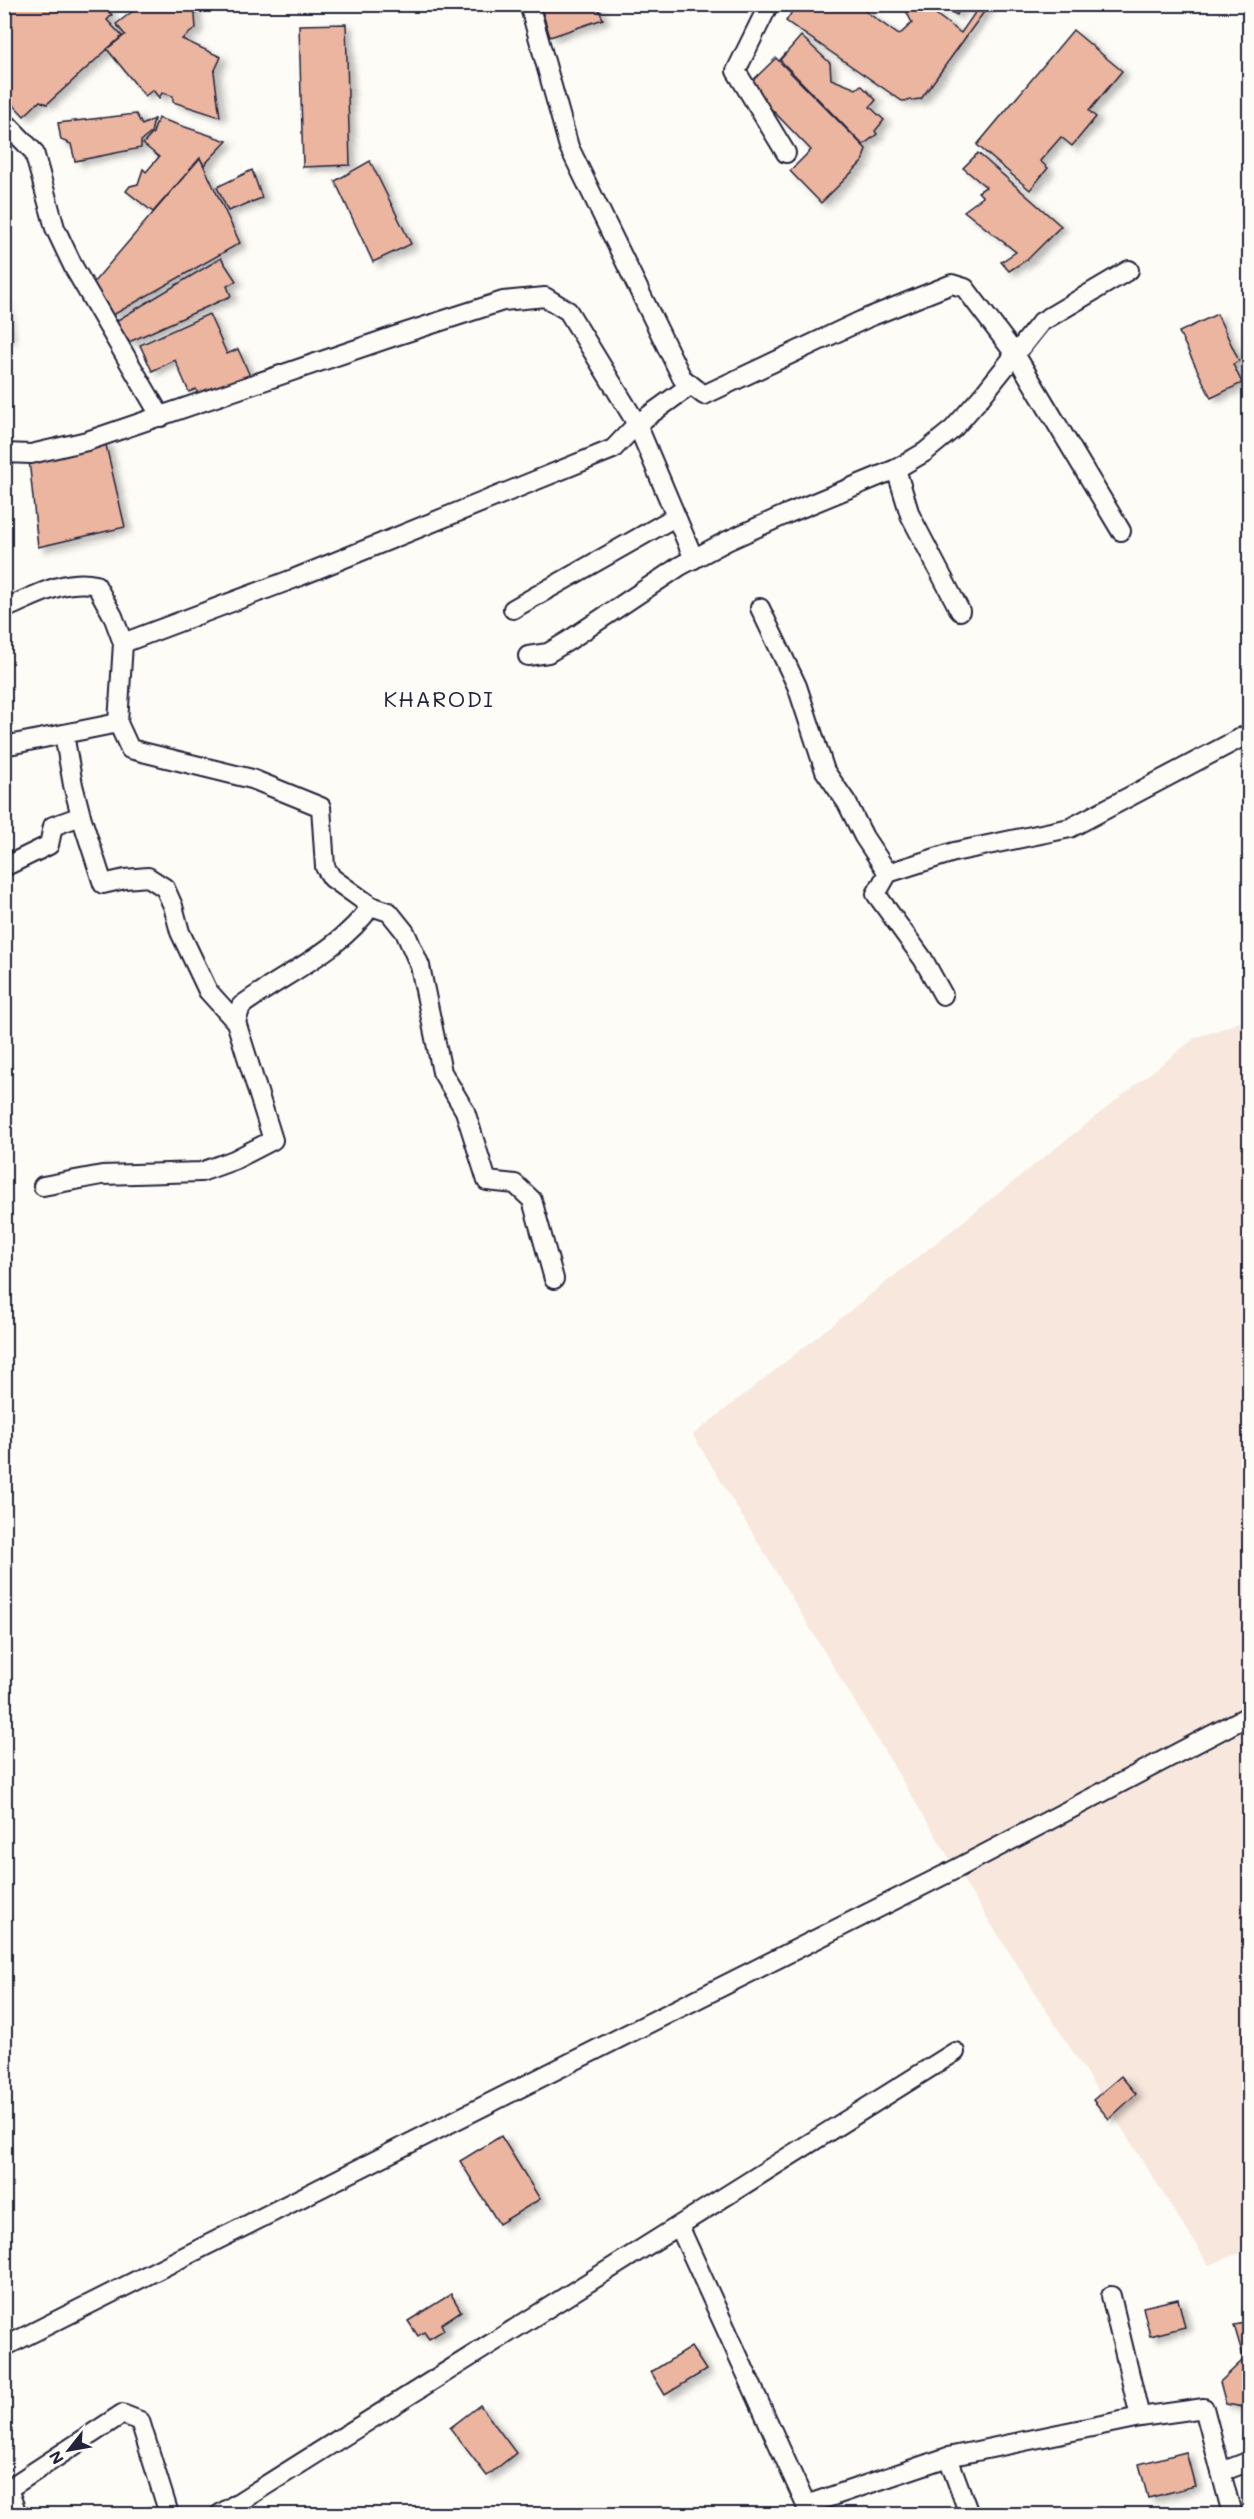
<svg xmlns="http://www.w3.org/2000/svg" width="1254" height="2519" font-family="Mali,sans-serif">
<defs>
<filter id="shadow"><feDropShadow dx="6" dy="4" stdDeviation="3" flood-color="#0004"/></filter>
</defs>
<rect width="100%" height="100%" fill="#fdfcf7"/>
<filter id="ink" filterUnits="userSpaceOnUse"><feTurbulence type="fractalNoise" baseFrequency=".0167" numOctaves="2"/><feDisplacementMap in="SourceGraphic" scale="12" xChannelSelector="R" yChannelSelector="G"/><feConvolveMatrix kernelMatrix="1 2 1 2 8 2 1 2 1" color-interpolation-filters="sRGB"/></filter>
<g filter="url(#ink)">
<polygon fill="#f8e7dd" points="1249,1019 1249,2249 1209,2265 956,1869 693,1435 1195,1038"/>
<g fill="#ebb5a0" stroke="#22223b" stroke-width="1.5" filter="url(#shadow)">
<polygon points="12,4 102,4 112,15 107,20 122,36 47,104 40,101 24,116 4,95 4,11"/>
<polygon points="142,4 194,4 196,28 182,39 221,57 214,72 220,117 173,102 173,96 162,93 159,98 153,90 145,96 107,49 125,35 116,24"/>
<polygon points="540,4 596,4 603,19 550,37"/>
<polygon points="797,4 855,4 899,35 912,23 903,4 922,4 961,33 981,4 989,5 921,99 902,101 786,21"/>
<polygon points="936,4 978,4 974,12 961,6 957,15"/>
<polygon points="346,24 350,165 303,167 299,25"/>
<polygon points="1073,30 1122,71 1089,111 1096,117 1072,146 1061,137 1040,161 1048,168 1030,190 977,145"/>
<polygon points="801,36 830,63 831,79 856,89 861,85 876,100 870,107 884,120 875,131 877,134 863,145 780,60"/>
<polygon points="776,58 866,149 862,162 821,203 790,171 811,150 748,85"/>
<polygon points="136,114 142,125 154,119 151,133 141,141 141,148 75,161 71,144 61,140 58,123"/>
<polygon points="158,118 227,141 204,165 200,158 153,212 126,191 130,186 138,184 143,169 146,172 159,157 143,144 153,133"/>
<polygon points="978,153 1061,226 1028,259 1009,271 1001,262 1016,252 964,211 983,197 978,192 986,187 963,168"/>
<polygon points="200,158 240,243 113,315 93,283"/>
<polygon points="370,161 411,244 373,262 335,181"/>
<polygon points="252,170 262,198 228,211 217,187"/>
<polygon points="221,258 236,281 227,286 231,296 129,342 116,321"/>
<polygon points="4,299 9,339 4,339"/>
<polygon points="209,314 227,354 238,349 250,376 200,398 196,389 189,392 175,360 152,371 140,345"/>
<polygon points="1217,314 1239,361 1233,364 1242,383 1211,398 1179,332"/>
<polygon points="105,441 125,527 38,547 29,459"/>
<polygon points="1121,2076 1136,2094 1109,2119 1093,2100"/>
<polygon points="501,2136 540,2199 499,2224 460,2161"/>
<polygon points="451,2294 461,2311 441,2324 444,2330 429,2339 424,2332 418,2336 408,2321"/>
<polygon points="1178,2299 1185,2327 1150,2336 1143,2307"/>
<polygon points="1250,2322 1250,2408 1226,2404 1220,2382 1244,2359 1234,2325"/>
<polygon points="691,2347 706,2370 665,2395 651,2372"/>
<polygon points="480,2405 516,2453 487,2476 450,2428"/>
<polygon points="1186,2452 1195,2486 1148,2498 1139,2464"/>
<polygon points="149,2507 152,2514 128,2514"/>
</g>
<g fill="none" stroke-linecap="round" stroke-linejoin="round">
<g stroke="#22223b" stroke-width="22">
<g id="minor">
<polyline points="529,4 569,147 682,378 704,395 867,318 952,284 965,288 1015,354 1121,531"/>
<polyline points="769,4 736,71 786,153"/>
<polyline points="4,121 34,152 55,228 74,268 161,417"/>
<polyline points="4,453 31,454 87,441 395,336 503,301 545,297 568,311 637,424 691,385"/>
<polyline points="896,469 910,515 960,611"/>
<polyline points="760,608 797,686 825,771 847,803 864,837 888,873"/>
<path d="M4,609C33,597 64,578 96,585L113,616L123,643L118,723L130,749L252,779L321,807L325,867L332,878L371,906"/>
<polyline points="513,609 675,517"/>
<polyline points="123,643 293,579 613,449 637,424 694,559"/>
<polyline points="528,656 548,653 568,641 680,566 727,541 789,513 896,469 925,452 953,429 982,396 1041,322 1129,270"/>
<polyline points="4,746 118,723"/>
<polyline points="81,816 103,884 125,879 148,877 165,888 173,906 180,932 208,991 236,1022"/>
<polyline points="4,867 49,845 53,826 81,816 73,785 64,734"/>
<polyline points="943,995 923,959 876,894 888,873 954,852 1070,828 1250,733"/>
<path d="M43,1186L102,1175L201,1172L234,1160L273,1140L236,1022L241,1006C285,973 340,951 371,906L389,912L405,932L420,966L442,1072L465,1111L487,1181L515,1184L532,1200L554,1279"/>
<polyline points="680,2228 810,2514"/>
<polyline points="1111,2296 1140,2417"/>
<polyline points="4,2347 956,1869 1250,1715"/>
<polyline points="948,2457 969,2514"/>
<polyline points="1221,2472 1250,2461"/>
<polyline points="806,2505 948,2457 1140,2417 1204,2408 1232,2514"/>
<polyline points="17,2514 8,2489 122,2414 140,2421 169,2514"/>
<polyline points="220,2514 955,2052"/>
</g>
</g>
<use href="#minor" stroke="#fdfcf7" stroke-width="18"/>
</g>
</g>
<g text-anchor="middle" stroke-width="4.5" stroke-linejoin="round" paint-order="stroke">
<g font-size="22" letter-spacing="1.5" fill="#22223b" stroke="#fdfcf7">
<text x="439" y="707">KHARODI</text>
</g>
</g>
<rect width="1254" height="2519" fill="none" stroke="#fdfcf7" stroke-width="24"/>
<rect x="12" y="12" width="1230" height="2495" fill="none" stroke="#22223b" stroke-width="2" filter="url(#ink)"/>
<g transform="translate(69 2450) rotate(239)" stroke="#fdfcf7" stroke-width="4.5" paint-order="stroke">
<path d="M0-4.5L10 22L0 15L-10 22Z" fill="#22223b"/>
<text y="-9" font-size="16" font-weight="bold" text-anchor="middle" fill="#22223b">N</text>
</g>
</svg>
